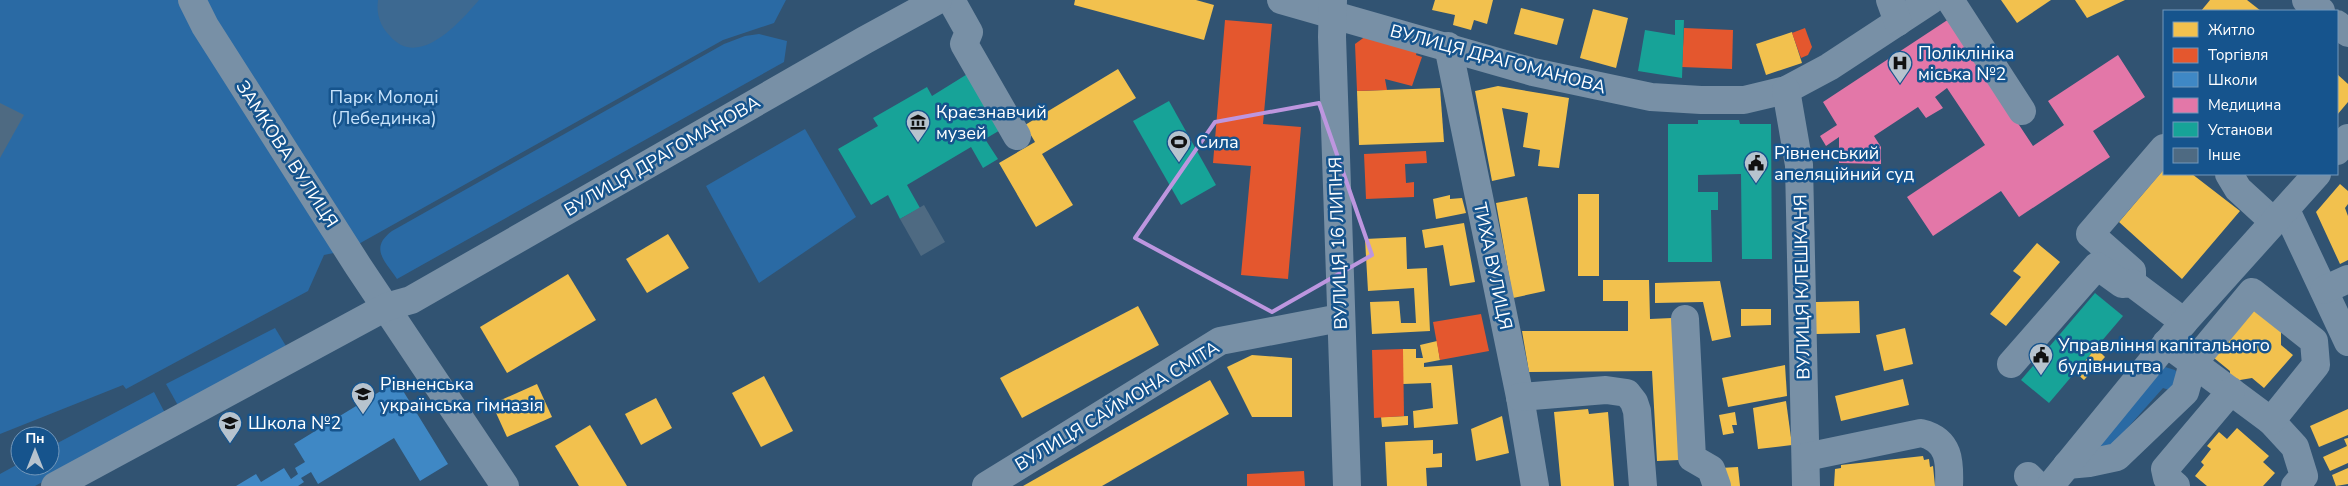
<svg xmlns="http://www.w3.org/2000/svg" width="2348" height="486" font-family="'Nunito Sans',sans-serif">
<rect width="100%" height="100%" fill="#315372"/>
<g fill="#2a6aa4">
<polygon points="0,0 786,0 774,23 723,40 355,246 348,250 324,255 308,291 126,389 123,385 0,434"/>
<path d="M759,34L787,41L784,62L397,279C385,261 369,248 392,231L724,44L745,36Z"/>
<polygon points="805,129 856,217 759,283 706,186"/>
<polygon points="275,328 289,351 180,409 166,384"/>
<polygon points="2165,367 2175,370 2179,376 2169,390 2163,388 2107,451 2095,446 2160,369"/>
<polygon points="154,392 166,415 35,486 0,486 0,474 20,463 20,466 50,466 50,447"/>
</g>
<path fill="#3d6991" d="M378,0H479C461,21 419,70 390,36C380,26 376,14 378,0Z"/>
<g fill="#f2c14e">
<polygon points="1075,0 1196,0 1214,5 1204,40 1074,5"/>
<polygon points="1435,0 1493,0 1487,24 1474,20 1471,30 1453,25 1455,15 1432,10"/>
<polygon points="2001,0 2051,0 2017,23"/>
<polygon points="2075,0 2125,0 2087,18"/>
<polygon points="2210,0 2247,0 2261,11 2201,11"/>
<polygon points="1521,8 1564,19 1557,45 1514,34"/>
<polygon points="1593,9 1628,18 1616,68 1580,58"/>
<polygon points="1792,32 1802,63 1766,75 1756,44"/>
<polygon points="1118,69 1136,98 1042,154 1073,205 1036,227 999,163 1035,142 1025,125"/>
<polygon points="2337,74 2348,84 2348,102 2337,115"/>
<polygon points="1498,86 1569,98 1559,168 1538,166 1540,150 1523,147 1528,113 1502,108 1515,176 1492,181 1475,91"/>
<polygon points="1440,88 1444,142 1359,145 1357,91"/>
<polygon points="2164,169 2164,174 2192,174 2240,211 2182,279 2119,222"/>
<polygon points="2340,184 2348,191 2348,204 2345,208 2348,216 2348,260 2340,264 2316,212"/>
<rect x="1578" y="194" width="21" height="82"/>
<polygon points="1450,195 1450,199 1462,198 1466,213 1436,219 1433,199"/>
<polygon points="1527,197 1545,291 1513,298 1496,203"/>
<polygon points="1464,223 1475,282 1450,286 1443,245 1425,248 1422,230"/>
<polygon points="668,234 689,268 647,293 626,259"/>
<polygon points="1406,237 1407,269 1427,268 1430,331 1372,334 1370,302 1399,301 1401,323 1416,323 1414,288 1368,291 1365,239"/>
<polygon points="2037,243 2060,262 2006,326 1990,314 2021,277 2013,271"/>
<polygon points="568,274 596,320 507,373 480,327"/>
<polygon points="1603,280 1649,280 1650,319 1672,318 1679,460 1657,461 1652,371 1529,372 1522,331 1628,331 1628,301 1603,301"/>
<polygon points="1720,281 1731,337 1712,341 1703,302 1655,303 1655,283"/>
<polygon points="1859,301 1860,333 1816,334 1816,302"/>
<polygon points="1138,306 1159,345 1022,418 1000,378"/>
<polygon points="1741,309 1771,309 1771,325 1741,326"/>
<polygon points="2254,310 2281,326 2281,345 2293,355 2264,388 2252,378 2234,381 2230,378 2230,371 2214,358"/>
<polygon points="1905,328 1913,364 1884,371 1876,335"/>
<polygon points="1437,341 1440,360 1424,363 1424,367 1452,365 1458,424 1414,428 1413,411 1433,408 1431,383 1403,384 1403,349 1416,349 1416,358 1423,358 1420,345"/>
<polygon points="2096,348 2105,357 2084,380 2075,372"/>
<polygon points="1252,355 1292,358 1292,417 1252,417 1227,367"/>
<polygon points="1785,365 1787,396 1728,407 1722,378"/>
<polygon points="764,376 793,431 761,447 732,393"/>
<polygon points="1903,379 1909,405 1841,421 1835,396"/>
<polygon points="1210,380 1229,414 1102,486 1023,486"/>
<polygon points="537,384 552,417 507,437 492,404"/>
<polygon points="656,398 672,428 641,445 625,414"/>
<polygon points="1786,401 1792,445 1758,449 1753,408"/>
<polygon points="1588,409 1589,414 1608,412 1614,486 1561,486 1554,412"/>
<polygon points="2348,409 2348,435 2319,447 2310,426"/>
<polygon points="1735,412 1737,425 1732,425 1734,433 1723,435 1719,415"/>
<polygon points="1408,416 1408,425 1382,427 1381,417"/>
<polygon points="1502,416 1509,453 1476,461 1471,429"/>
<polygon points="590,425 627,486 579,486 555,446"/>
<polygon points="2237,428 2269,456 2263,462 2275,473 2263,486 2207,486 2195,476 2204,465 2201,462 2211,449 2207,446 2219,432 2227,439"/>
<polygon points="2348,438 2348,463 2330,471 2323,457 2347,446 2344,439"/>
<polygon points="1433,440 1433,454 1442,453 1442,467 1426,468 1427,486 1387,486 1385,442"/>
<polygon points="1923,456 1924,460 1929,459 1930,467 1933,466 1935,486 1834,486 1835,469 1841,468 1841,465"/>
<polygon points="1738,467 1740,486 1721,486 1720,468"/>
<polygon points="2348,468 2348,484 2336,486 2332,475"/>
</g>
<g fill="#e4572e">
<polygon points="1225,20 1272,24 1263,124 1301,127 1288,279 1241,275 1251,166 1213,163"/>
<polygon points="1684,28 1733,30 1732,69 1682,67"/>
<polygon points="1805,28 1812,47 1808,55 1801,58 1792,33"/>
<polygon points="1366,36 1417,51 1416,55 1422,57 1412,86 1385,79 1387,90 1357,91 1355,44"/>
<polygon points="1426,151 1427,163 1405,164 1406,183 1414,182 1414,197 1366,199 1364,154"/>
<polygon points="1481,314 1489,351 1440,360 1433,322"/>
<polygon points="1403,349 1404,416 1374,418 1372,350"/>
<polygon points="1304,471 1305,486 1247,486 1247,474"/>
</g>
<polygon fill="#3f88c5" points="397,381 448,464 420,481 394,438 318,484 311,472 301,478 304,482 298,486 236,486 256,474 261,482 284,468 291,479 298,474 295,468 305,462 294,444"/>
<polygon fill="#e377a8" points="1949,19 2033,146 2064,125 2048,101 2118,55 2145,97 2093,131 2110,157 2019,217 2001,191 1933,236 1907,197 1985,145 1947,88 1935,97 1943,108 1926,118 1918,107 1874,136 1881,147 1881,164 1839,163 1839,137 1826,146 1820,136 1837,125 1823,102"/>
<g fill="#17a398">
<polygon points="1675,20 1684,20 1682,78 1638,71 1645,30 1675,35"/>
<polygon points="969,73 1002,129 985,139 998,159 983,168 971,147 907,185 920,208 900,219 888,195 871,205 838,149 878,126 873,118 927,87 932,96"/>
<polygon points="1169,101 1216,185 1181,205 1133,121"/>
<polygon points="1698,120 1739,120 1740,124 1771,124 1772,259 1742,259 1741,174 1698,175 1698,192 1718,192 1718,210 1711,210 1712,262 1668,262 1668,124 1698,124"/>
<polygon points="2095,293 2123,316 2049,403 2021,380"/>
</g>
<g fill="#4e6a82">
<polygon points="0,103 24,115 0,158"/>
<polygon points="924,205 945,242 921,256 900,219"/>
</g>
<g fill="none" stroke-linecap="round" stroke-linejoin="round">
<g stroke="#7890a6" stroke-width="28">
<polyline points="192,0 205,26 358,266 505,486"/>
<polyline points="951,0 969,32 964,44 1017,136"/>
<polyline points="1281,0 1533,72 1651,97 1701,100 1744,100 1786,90 1829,67 1931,0"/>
<polyline points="1333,0 1332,37 1347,486"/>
<polyline points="1890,0 1898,22"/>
<polyline points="1950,0 2022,111"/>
<polyline points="1448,46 1520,397 1535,486"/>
<polyline points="1786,90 1799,165 1806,486"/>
<polyline points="2337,151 2348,138"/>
<polyline points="2229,174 2238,189 2274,222"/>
<polyline points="2286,210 2348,342"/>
<polyline points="2132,281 2132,271 2090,234 2164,148"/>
<polyline points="2324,290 2348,279"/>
<polyline points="1685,319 1692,458 1711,469 1717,486"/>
<polyline points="2011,364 2097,266 2122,284 2132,283 2184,322"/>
<polyline points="1520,397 1606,390 1627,393 1634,402 1637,411 1643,486"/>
<polyline points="2271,421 2295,447 2304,476 2295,486"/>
<path d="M1806,457L1921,433C1950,440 1950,462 1949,486"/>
<polyline points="2067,465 2089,463 2117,457 2185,392 2193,363 2252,292 2314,341 2316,365 2271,421 2166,343"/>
<polyline points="2028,476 2038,486"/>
<polyline points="55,486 386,307 411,300 865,40 938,0"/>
<polyline points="986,486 1220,341 1340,318"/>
<polyline points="2050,486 2184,322 2317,174"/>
<polyline points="2176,486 2167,478 2165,469 2231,391"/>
</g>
<g stroke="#788fa5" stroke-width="28">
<polyline points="2306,0 2321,11"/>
<polyline points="2337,24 2348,33"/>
</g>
</g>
<path fill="none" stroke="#bd96df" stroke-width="4" stroke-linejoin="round" d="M1319,103L1372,255L1272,312L1135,238L1215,122Z"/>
<defs>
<g id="hospital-pin" transform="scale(1.25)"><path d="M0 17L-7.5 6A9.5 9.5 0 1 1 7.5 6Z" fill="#b7c3ce" stroke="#16548d"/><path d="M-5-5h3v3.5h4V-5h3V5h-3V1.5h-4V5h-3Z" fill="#111"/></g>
<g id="museum-pin" transform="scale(1.25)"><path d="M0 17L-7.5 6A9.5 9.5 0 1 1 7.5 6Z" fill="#b7c3ce" stroke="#16548d"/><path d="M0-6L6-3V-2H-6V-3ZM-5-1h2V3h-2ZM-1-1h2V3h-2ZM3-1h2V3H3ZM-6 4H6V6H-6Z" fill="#111"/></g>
<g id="stadium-pin" transform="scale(1.25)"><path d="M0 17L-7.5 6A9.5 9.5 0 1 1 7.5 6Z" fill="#b7c3ce" stroke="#16548d"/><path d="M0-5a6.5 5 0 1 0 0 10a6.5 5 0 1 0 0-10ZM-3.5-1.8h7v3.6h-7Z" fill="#111"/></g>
<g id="civic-pin" transform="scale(1.25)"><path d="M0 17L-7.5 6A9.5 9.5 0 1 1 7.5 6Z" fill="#b7c3ce" stroke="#16548d"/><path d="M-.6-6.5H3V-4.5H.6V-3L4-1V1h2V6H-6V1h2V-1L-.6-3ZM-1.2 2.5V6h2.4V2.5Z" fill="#111"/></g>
<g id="school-pin" transform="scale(1.25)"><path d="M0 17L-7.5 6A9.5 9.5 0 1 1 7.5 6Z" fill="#b7c3ce" stroke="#16548d"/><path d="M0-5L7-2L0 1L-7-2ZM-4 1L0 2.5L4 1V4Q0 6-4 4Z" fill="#111"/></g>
</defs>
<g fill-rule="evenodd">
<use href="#hospital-pin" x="1900" y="63"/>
<use href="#museum-pin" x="918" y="122"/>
<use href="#stadium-pin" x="1179" y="142"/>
<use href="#civic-pin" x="1756" y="163"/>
<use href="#civic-pin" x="2041" y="355"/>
<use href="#school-pin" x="363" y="394"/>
<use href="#school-pin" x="230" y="423"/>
</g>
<g text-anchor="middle" stroke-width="5" stroke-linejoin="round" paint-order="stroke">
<g font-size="18" fill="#fff" stroke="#16548d" text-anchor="start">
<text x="1918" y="59">Поліклініка<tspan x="1918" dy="21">міська №2</tspan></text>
<text x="936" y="118">Краєзнавчий<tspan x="936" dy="21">музей</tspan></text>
<text x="1196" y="148">Сила</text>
<text x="1774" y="159">Рівненський<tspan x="1774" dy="21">апеляційний суд</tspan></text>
<text x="2058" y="351">Управління капітального<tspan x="2058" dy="21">будівництва</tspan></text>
<text x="380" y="390">Рівненська<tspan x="380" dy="21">українська гімназія</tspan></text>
<text x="248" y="429">Школа №2</text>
</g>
<g font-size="18" fill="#fff" stroke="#16548d">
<text transform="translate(1498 59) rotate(15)" y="6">ВУЛИЦЯ ДРАГОМАНОВА</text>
<text transform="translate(287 154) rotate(57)" y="6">ЗАМКОВА ВУЛИЦЯ</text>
<text transform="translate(662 156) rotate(-30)" y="6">ВУЛИЦЯ ДРАГОМАНОВА</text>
<text transform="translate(1338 243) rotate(-92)" y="6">ВУЛИЦЯ 16 ЛИПНЯ</text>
<text transform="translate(1493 266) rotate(78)" y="6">ТИХА ВУЛИЦЯ</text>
<text transform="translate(1802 287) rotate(-91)" y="6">ВУЛИЦЯ КЛЕШКАНЯ</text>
<text transform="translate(1117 406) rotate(-31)" y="6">ВУЛИЦЯ САЙМОНА СМІТА</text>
</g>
<g font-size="18" fill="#c8e3fb" stroke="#16548d">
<text x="384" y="103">Парк Молоді<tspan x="384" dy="21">(Лебединка)</tspan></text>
</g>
</g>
<rect x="2163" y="10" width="175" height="165" fill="#16548d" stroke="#7398bb"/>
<rect x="2173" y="22" width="25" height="15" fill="#f2c14e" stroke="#7398bb"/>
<text x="2208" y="35" font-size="15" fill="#ffffff">Житло</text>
<rect x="2173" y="48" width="25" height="15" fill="#e4572e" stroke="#7398bb"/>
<text x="2208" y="60" font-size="15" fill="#ffffff">Торгівля</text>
<rect x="2173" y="72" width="25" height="15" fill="#3f88c5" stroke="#7398bb"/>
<text x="2208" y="85" font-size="15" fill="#ffffff">Школи</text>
<rect x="2173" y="98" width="25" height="15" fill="#e377a8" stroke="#7398bb"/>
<text x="2208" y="110" font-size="15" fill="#ffffff">Медицина</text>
<rect x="2173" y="122" width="25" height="15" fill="#17a398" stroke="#7398bb"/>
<text x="2208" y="135" font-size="15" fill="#ffffff">Установи</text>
<rect x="2173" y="148" width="25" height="15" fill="#4e6a82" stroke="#7398bb"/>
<text x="2208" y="160" font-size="15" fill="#ffffff">Інше</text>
<g transform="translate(35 451)"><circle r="24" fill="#16548d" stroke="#7398bb"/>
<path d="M0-4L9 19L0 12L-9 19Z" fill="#b7c3ce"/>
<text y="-8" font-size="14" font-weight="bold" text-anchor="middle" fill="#ffffff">Пн</text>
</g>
</svg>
